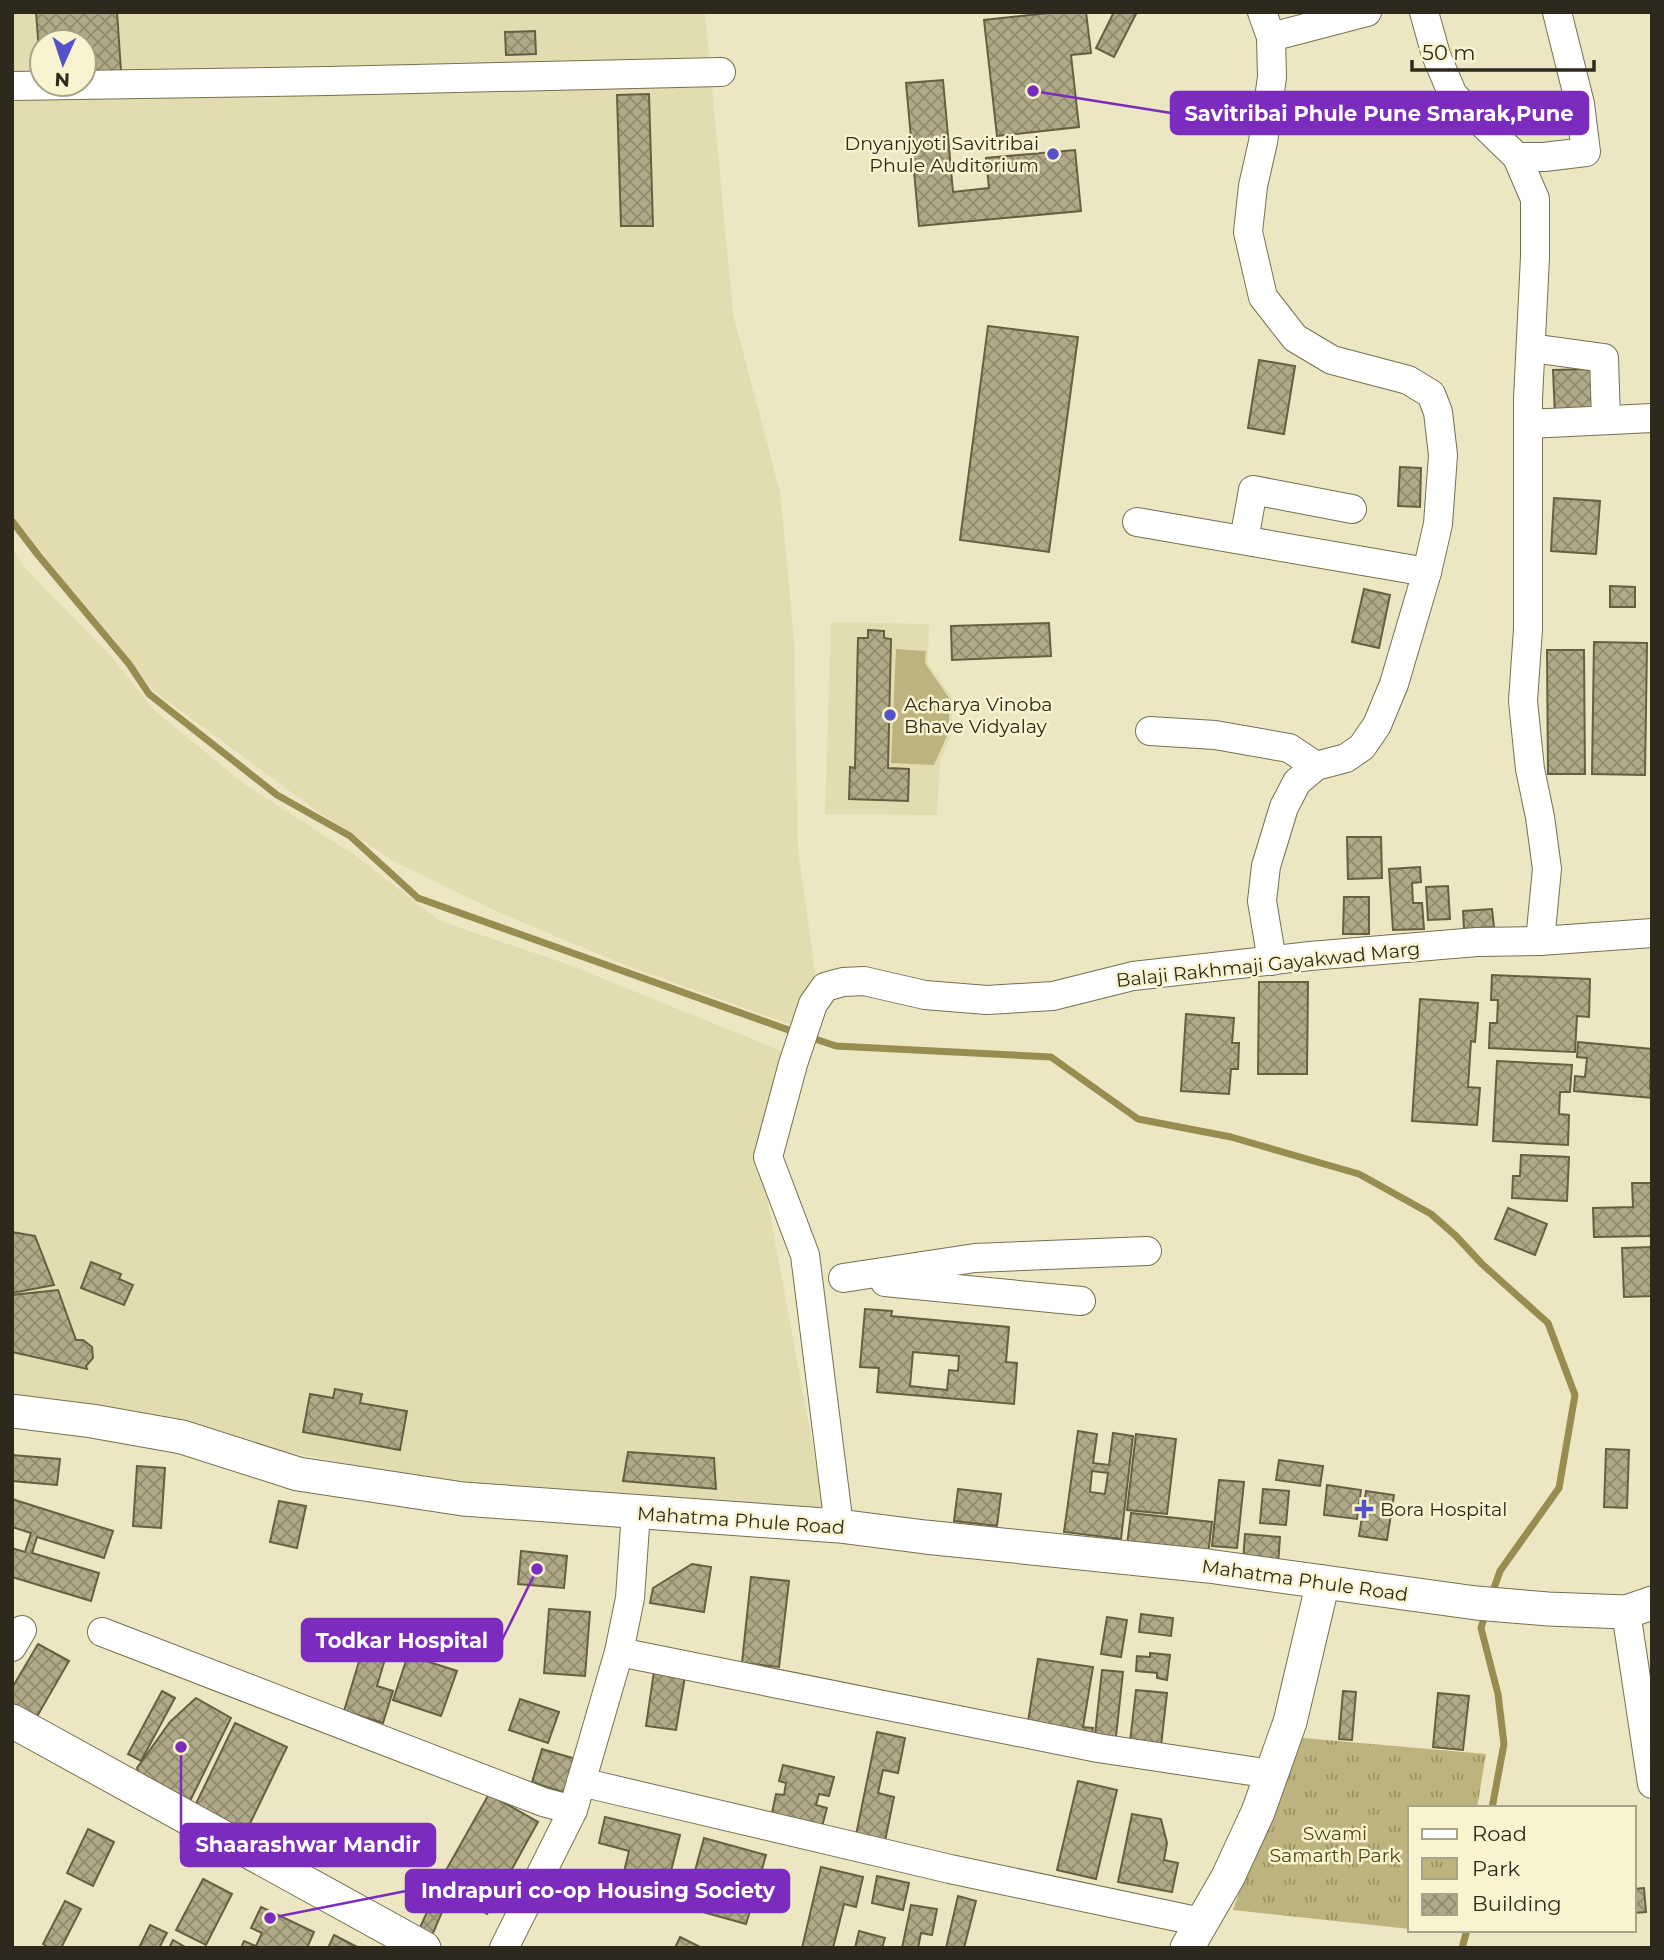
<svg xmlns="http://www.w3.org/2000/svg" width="1664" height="1960" font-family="Montserrat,sans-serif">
<defs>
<pattern id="park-tufts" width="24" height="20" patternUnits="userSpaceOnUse" patternTransform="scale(1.75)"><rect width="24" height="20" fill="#bdb37e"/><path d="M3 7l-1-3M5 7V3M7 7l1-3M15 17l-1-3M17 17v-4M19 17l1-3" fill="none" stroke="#9a9267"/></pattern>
<pattern id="building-cross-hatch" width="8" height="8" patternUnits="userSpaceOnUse" patternTransform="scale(1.75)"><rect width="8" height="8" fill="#b0aa88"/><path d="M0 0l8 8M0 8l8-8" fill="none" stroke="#908b6f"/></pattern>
</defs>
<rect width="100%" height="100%" fill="#ece6c2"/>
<g fill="#e3dcb1" fill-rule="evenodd">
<path d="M12,12H705L733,314L780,492L794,638L798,849L817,986L795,1026L625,965L500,913L397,863L314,809L153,690L113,638L63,579L12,515ZM42,42H84V84H42Z"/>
<polygon points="12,549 26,569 110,655 154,710 243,783 356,856 440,921 567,964 789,1054 758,1148 826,1519 491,1493 57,1405 12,1402"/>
<polygon points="831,622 929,624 928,664 952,697 952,732 940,761 937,815 825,814"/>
</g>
<polygon fill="#bdb37e" points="896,649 926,651 925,663 949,698 949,731 934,765 891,763"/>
<polygon fill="url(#park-tufts)" points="1292,1737 1486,1754 1477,1808 1410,1808 1410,1929 1233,1910"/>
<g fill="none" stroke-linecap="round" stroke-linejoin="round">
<g stroke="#988d51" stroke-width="7">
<polyline points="12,521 38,555 129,664 149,694 277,795 350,836 418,898 797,1033"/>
<polyline points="809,1037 836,1046 1051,1057 1138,1119 1231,1137 1359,1174 1431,1214 1456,1236 1482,1264 1548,1323 1575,1395 1559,1488 1500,1571 1491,1597"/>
<polyline points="1486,1612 1481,1628 1498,1694 1504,1744 1492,1808"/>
<polyline points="1462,1948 1467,1930"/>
</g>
</g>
<g fill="url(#building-cross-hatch)" stroke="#666041" stroke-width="2" fill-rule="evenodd">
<polygon points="36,12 117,12 121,71 84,74 84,42 42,42 41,78"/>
<polygon points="1058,12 1086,12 1091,53 1071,55 1079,127 997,136 984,20"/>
<polygon points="1114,12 1137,12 1114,57 1096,48"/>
<polygon points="535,31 536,54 506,55 505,32"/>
<polygon points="943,80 953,192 989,188 986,158 1075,150 1081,211 919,226 906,83"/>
<polygon points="649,94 653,226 621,226 617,95"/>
<polygon points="988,326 1078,337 1049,552 960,540"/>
<polygon points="1259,360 1295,366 1284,434 1248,428"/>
<polygon points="1593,369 1595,415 1555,417 1553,370"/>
<polygon points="1400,467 1421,468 1420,507 1398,506"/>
<polygon points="1554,498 1600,501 1596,554 1551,551"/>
<polygon points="1610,586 1635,587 1635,607 1610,607"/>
<polygon points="1364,589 1390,595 1379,648 1352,642"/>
<polygon points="1049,623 1051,656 952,660 951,626"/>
<polygon points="868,630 884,631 884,638 891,639 888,768 909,769 908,801 849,799 850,767 855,768 858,638 868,638"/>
<polygon points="1594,642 1647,643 1645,775 1592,774"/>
<polygon points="1547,650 1584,650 1585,774 1548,774"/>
<polygon points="1347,837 1381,837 1382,878 1348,879"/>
<polygon points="1420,867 1421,882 1412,883 1413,903 1422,903 1424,929 1393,930 1389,869"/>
<polygon points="1448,886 1450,919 1428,920 1426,887"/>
<polygon points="1344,897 1369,897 1369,934 1343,934"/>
<polygon points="1492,909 1494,927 1464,929 1463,911"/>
<polygon points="1492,975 1590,979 1589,1017 1577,1016 1575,1052 1489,1048 1490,1023 1497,1023 1498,1000 1491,1000"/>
<polygon points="1259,982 1308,982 1307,1074 1258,1074"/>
<polygon points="1420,999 1478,1003 1475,1042 1471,1041 1468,1087 1480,1088 1477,1125 1412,1121"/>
<polygon points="1186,1014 1234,1018 1232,1043 1239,1043 1238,1069 1231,1069 1229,1094 1181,1091"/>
<polygon points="1578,1042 1652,1049 1650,1088 1652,1088 1652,1098 1574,1091 1575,1076 1585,1077 1587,1058 1577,1057"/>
<polygon points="1497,1061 1572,1065 1570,1092 1560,1092 1559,1114 1569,1115 1568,1145 1493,1141"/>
<polygon points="1521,1155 1569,1157 1567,1201 1512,1198 1513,1176 1520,1176"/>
<polygon points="1632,1183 1652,1183 1652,1236 1594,1237 1593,1208 1633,1207"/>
<polygon points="1508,1208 1547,1224 1535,1255 1495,1239"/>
<polygon points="12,1232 35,1236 54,1285 12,1293"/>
<polygon points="1652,1247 1652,1296 1624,1297 1622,1248"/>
<polygon points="91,1262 121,1274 119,1279 133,1285 124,1305 81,1288"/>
<polygon points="58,1290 76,1340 83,1340 92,1347 93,1358 86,1366 87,1369 12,1352 12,1295"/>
<path d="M865,1309L892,1311L891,1316L1009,1327L1006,1362L1017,1363L1014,1404L877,1392L879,1368L860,1367ZM913,1352L959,1356L958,1371L949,1370L947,1390L910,1386Z"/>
<polygon points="335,1389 362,1394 360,1403 407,1411 400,1450 303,1432 310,1394 333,1398"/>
<path d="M1078,1431L1097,1434L1093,1463L1109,1465L1113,1433L1133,1436L1121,1539L1064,1532ZM1092,1471L1108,1473L1105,1494L1090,1492Z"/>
<polygon points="1136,1434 1176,1439 1167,1514 1127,1510"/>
<polygon points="1606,1449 1629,1450 1627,1508 1604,1507"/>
<polygon points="628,1452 714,1458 716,1489 623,1481"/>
<polygon points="12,1455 60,1459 57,1485 12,1481"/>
<polygon points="1279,1460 1323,1466 1320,1486 1276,1480"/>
<polygon points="137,1466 165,1468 161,1528 133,1526"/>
<polygon points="1219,1480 1244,1482 1237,1548 1212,1546"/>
<polygon points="1327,1485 1361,1490 1357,1519 1324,1515"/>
<polygon points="958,1489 1001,1494 997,1526 954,1521"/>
<polygon points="1263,1489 1289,1491 1286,1525 1260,1523"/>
<polygon points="1366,1491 1394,1495 1387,1540 1359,1536"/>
<polygon points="12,1499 113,1531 104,1558 37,1537 32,1553 99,1573 91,1601 12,1577 12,1548 25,1552 31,1533 12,1527"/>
<polygon points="279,1501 306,1506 297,1548 270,1542"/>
<polygon points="1131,1513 1212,1522 1208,1555 1127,1545"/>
<polygon points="1245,1534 1280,1537 1278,1565 1243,1562"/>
<polygon points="521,1551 567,1556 564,1588 518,1584"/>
<polygon points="692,1564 711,1567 704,1612 650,1603 653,1588"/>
<polygon points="751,1577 789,1581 779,1667 742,1663"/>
<polygon points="549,1609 590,1612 585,1676 544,1673"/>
<polygon points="1141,1614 1173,1618 1171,1636 1139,1632"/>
<polygon points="1107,1617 1127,1620 1121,1657 1101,1654"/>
<polygon points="371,1622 409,1633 403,1654 388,1649 377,1686 393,1691 383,1723 344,1711"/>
<polygon points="38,1644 69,1661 35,1720 12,1707 12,1688"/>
<polygon points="1150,1653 1170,1655 1167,1680 1157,1678 1157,1673 1136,1671 1137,1656 1150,1657"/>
<polygon points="408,1655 457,1671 441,1716 393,1700"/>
<polygon points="1038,1659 1093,1667 1083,1727 1093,1728 1091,1738 1027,1728"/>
<polygon points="655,1665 686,1670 676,1730 646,1726"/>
<polygon points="1102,1670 1123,1672 1115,1746 1094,1744"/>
<polygon points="1136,1690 1167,1693 1161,1746 1130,1742"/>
<polygon points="162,1691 175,1698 141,1761 128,1754"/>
<polygon points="1343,1691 1356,1692 1352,1740 1339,1739"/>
<polygon points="1438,1693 1469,1696 1463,1750 1433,1747"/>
<polygon points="196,1698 231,1718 190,1801 144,1787 137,1768 170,1722"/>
<polygon points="520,1699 559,1712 548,1743 509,1730"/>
<polygon points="235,1723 287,1747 244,1836 192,1812"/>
<polygon points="877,1732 905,1738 898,1773 883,1770 878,1793 894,1797 885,1841 856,1835"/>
<polygon points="542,1749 579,1760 568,1794 532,1782"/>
<polygon points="783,1765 834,1777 829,1796 819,1794 816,1805 827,1808 820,1834 770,1822 776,1794 784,1795 786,1783 779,1781"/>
<polygon points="1078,1781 1117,1790 1096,1879 1057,1870"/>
<polygon points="489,1794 538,1822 487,1914 437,1886"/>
<polygon points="1132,1814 1161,1819 1167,1843 1164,1860 1178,1863 1172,1892 1118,1882"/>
<polygon points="605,1817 680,1835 668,1883 624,1872 629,1851 599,1843"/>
<polygon points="88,1829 114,1842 93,1886 67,1873"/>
<polygon points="704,1838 766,1855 760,1876 751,1873 745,1892 755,1895 746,1924 685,1907"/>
<polygon points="821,1867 863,1877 856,1907 844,1904 833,1948 802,1948"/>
<polygon points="877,1876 909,1883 903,1910 872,1903"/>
<polygon points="203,1879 232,1894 206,1945 176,1930"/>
<polygon points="1644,1888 1646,1912 1634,1913 1634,1889"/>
<polygon points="436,1892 448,1898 431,1938 418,1932"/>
<polygon points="958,1896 976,1901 964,1948 946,1948"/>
<polygon points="65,1901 81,1909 61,1948 49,1948 43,1944"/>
<polygon points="911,1905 937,1909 932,1935 921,1933 918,1948 902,1948"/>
<polygon points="261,1907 314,1932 307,1948 241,1948 244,1941 256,1946 262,1933 251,1928"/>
<polygon points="150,1925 167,1933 159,1948 139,1948"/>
<polygon points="859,1931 885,1938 882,1948 855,1948"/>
<polygon points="334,1935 359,1948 328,1948"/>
<polygon points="680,1937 702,1948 675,1948"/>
<polygon points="173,1940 187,1948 169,1948"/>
</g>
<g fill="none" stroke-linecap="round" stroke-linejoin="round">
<g stroke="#767050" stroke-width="30">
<g id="minor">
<polyline points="1262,12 1271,37 1272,77 1263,142 1253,186 1248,232 1263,297 1295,338 1332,360 1408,380 1431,394 1438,412 1443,455 1438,524 1427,572 1394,684 1377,725 1362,747 1346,758 1316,766 1297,782 1284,807 1266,866 1262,901 1272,961"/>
<polyline points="1424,12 1436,55 1453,95 1517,157 1535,199 1535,257 1528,399 1528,629 1523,701 1530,769 1540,817 1547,869 1540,941"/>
<polyline points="1271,37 1367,12"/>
<polyline points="12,86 328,81 721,72"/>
<polyline points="1517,157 1544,157 1586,152 1580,104 1557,12"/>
<polyline points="1531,348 1604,358 1606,420"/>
<polyline points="1528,424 1652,418"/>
<polyline points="1137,522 1427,572"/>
<polyline points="1244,540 1253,490 1352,509"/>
<polyline points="1150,731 1215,735 1289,748 1316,766"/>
<polyline points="843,1278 975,1258 1147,1251"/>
<polyline points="885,1282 1081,1301"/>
<polyline points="839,1526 805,1255 768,1157 793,1064 813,1004 825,987 843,982 864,981 925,995 987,1000 1053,996 1133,976 1310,956 1477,942 1540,941 1652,933"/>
<polyline points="1626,1612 1652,1784"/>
<polyline points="102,1632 543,1802 573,1810"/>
<polyline points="12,1647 22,1630"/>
<polyline points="619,1652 1098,1748 1271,1774"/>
<polyline points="581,1782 950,1869 1201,1922"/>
<polyline points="504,1948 573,1810 619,1652 630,1598 636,1512"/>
</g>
</g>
<g stroke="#767050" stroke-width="35">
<g id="tertiary">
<polyline points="12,1411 92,1421 182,1437 298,1474 463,1499 839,1526 925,1537 1208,1566 1476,1603 1548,1609 1626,1612 1652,1603"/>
<polyline points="12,1721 424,1948"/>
<polyline points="1187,1948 1228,1877 1258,1812 1290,1722 1323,1582"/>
</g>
</g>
<use href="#minor" stroke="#fff" stroke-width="28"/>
<use href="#tertiary" stroke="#fff" stroke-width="33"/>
</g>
<g fill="#5452ca" stroke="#f9f3cf" stroke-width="2.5">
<circle cx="1053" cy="154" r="7"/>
<circle cx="890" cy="715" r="7"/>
<path d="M1360.5 1498.5h7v7h7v7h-7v7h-7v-7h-7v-7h7z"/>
</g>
<g text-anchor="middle" stroke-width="5" stroke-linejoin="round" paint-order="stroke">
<g font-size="19" fill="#2d2a1d" stroke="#f9f3cf" text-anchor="start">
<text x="1039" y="150" text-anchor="end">Dnyanjyoti Savitribai<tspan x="1039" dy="22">Phule Auditorium</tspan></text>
<text x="904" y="711">Acharya Vinoba<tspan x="904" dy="22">Bhave Vidyalay</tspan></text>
<text x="1380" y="1516">Bora Hospital</text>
</g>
<g font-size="19" fill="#2d2a1d" stroke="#f9f3cf">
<text transform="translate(1268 964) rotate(-6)" y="7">Balaji Rakhmaji Gayakwad Marg</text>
<text transform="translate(741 1520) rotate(4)" y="7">Mahatma Phule Road</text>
<text transform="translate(1305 1580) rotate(8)" y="7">Mahatma Phule Road</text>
</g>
<g font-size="19" fill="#514819" stroke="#f9f3cf">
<text x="1335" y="1840">Swami<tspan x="1335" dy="22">Samarth Park</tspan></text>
</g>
</g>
<path fill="none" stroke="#7b2cbf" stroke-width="2.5" d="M1033 91L1171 113M537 1569L502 1640M181 1747L181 1845M270 1918L406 1891"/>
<g fill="#7b2cbf" stroke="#f9f3cf" stroke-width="2.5">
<circle cx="1033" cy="91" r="7"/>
<circle cx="537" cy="1569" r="7"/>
<circle cx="181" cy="1747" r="7"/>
<circle cx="270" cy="1918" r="7"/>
</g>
<g fill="#7b2cbf" stroke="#7b2cbf" stroke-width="2.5">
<rect x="1171" y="92" width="417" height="42" rx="7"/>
<rect x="302" y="1619" width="200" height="42" rx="7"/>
<rect x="181" y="1824" width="254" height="42" rx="7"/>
<rect x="406" y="1870" width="383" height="42" rx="7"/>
</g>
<g font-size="21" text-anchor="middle" font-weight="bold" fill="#fff">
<text x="1379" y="121">Savitribai Phule Pune Smarak,Pune</text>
<text x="402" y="1648">Todkar Hospital</text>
<text x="308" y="1852">Shaarashwar Mandir</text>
<text x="598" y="1898">Indrapuri co-op Housing Society</text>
</g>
<rect width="1664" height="1960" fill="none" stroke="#2d2a1d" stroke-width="28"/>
<rect x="1408" y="1806" width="228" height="126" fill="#f9f3cf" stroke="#a7a388" stroke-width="2"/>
<rect x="1422" y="1829" width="35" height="10" fill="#ffffff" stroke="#a7a388" stroke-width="2"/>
<text x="1472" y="1841" font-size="21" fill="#2d2a1d">Road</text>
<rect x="1422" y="1858" width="35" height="21" fill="url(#park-tufts)" stroke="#a7a388" stroke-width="2"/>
<text x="1472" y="1876" font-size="21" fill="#2d2a1d">Park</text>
<rect x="1422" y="1894" width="35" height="21" fill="url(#building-cross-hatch)" stroke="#a7a388" stroke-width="2"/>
<text x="1472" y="1911" font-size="21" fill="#2d2a1d">Building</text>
<g transform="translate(63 63) rotate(183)"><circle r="33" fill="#f9f3cf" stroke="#a7a388" stroke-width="2"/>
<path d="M0-5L12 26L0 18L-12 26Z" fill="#5452ca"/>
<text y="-10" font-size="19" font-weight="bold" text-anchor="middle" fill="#2d2a1d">N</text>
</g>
<path d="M1412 60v10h182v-10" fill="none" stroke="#2d2a1d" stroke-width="3.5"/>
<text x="1422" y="60" font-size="21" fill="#2d2a1d" stroke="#f9f3cf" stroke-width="5" paint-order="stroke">50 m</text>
</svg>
